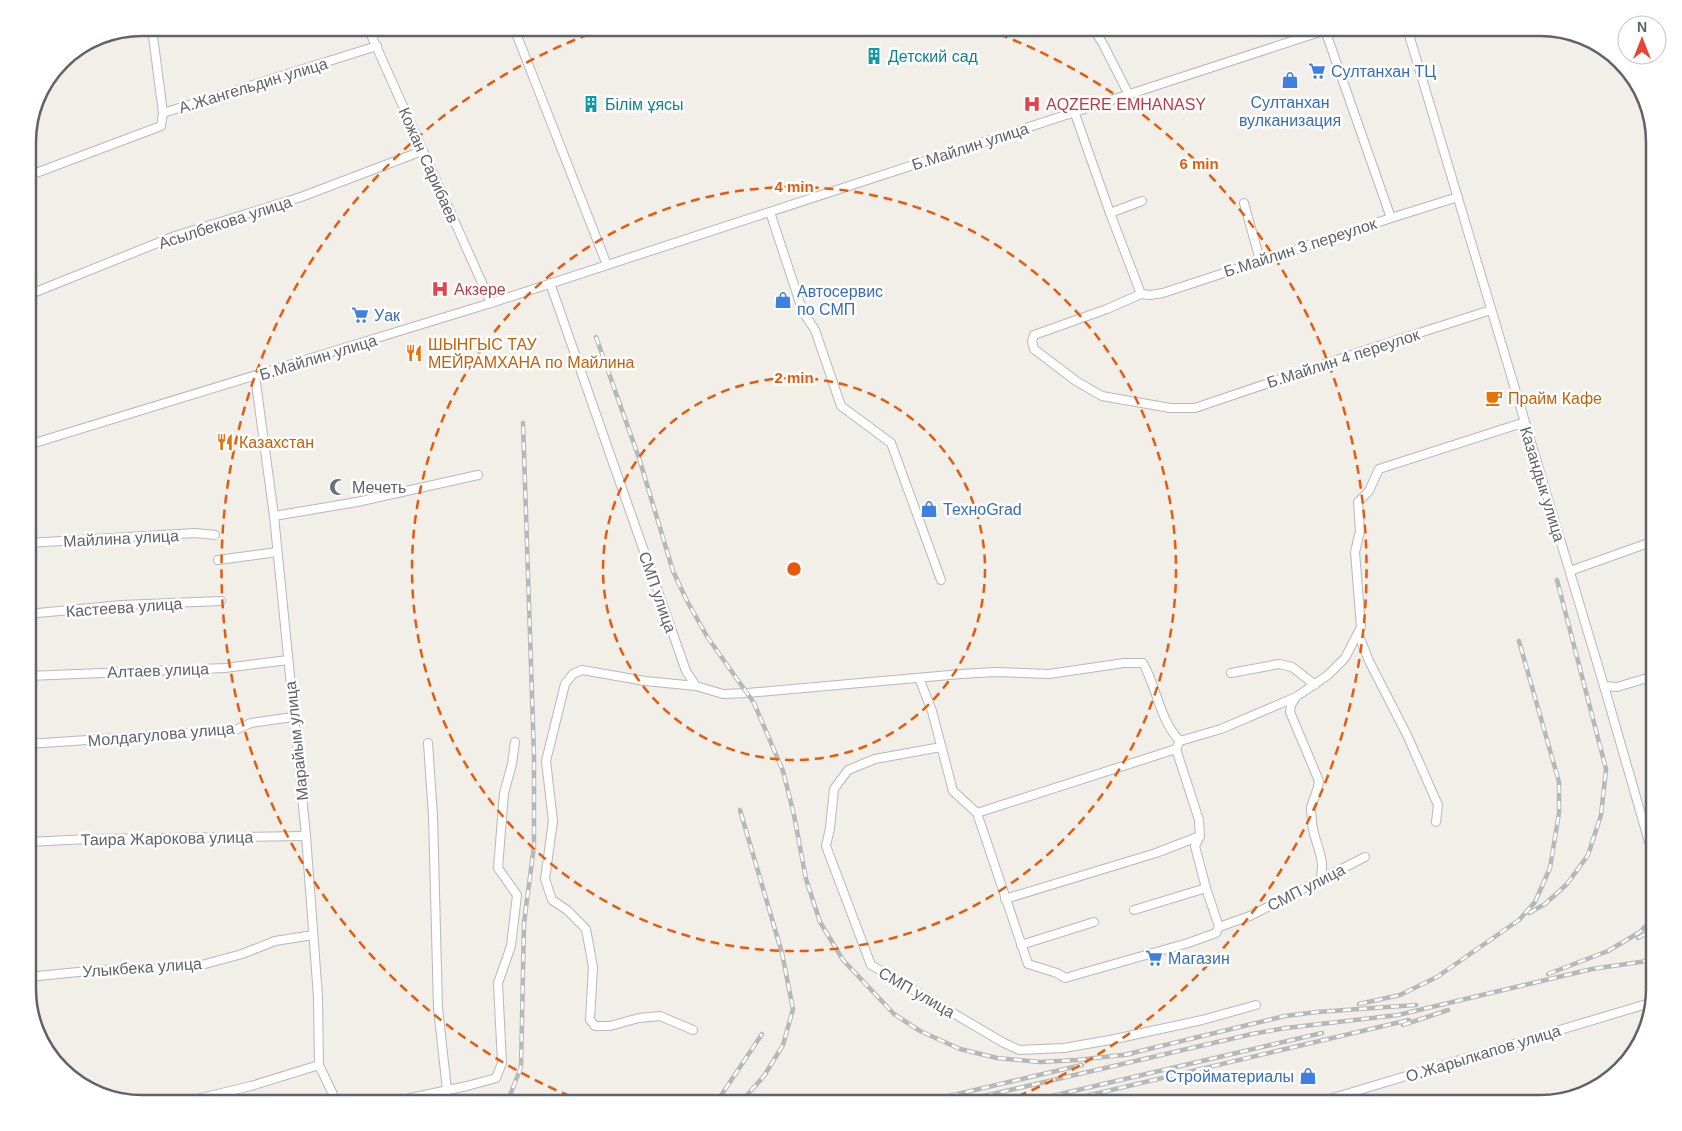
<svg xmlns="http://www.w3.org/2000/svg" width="1682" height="1131" font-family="Helvetica,sans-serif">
<rect width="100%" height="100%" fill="#f1efe8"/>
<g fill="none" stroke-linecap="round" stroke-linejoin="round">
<g stroke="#b5b8bc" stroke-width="10">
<g id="minor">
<polyline points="152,28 163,113"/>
<polyline points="368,28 491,303"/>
<polyline points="514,28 607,265"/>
<polyline points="1093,28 1103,44 1129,95"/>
<polyline points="1407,28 1604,686 1649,842 1654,855"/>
<polyline points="1325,30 1391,218"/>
<polyline points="1074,111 1110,213 1141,294"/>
<polyline points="28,176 161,126 163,113 377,46"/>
<polyline points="1244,203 1260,260"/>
<polyline points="770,212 803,312 815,330 841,406 891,443 941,580"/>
<polyline points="1110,213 1142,201"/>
<path d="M550,283L686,671L696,686L723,694L747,693L961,674L995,672L1049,674L1124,663H1143C1157,688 1160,721 1180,741"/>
<polyline points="1141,294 1107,309 1034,335 1032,341 1034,349 1076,381 1102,396 1170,408 1195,408 1366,350 1491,310"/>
<polyline points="1141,294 1150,295 1163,293 1391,218 1458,197"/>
<polyline points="28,295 175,236 301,197 422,151"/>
<polyline points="255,376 274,516 306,836 318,997 319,1065 337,1103"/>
<polyline points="28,445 491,303 1332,28"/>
<polyline points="274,516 357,502 478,475"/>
<polyline points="28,543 195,533 215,535"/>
<polyline points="218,560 277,552"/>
<polyline points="1570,571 1654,541"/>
<polyline points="28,614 121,605 221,601"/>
<polyline points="1358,633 1369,661 1407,735 1438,805 1436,822"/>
<polyline points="1231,673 1279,664 1292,667 1315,685"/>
<polyline points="28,676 225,668 288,660"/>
<polyline points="919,678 932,711 953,791 977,813 1028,964 1057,973 1065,978 1188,943 1216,933 1219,927 1206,888 1195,846 1200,836 1199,820 1176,749"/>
<polyline points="1604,686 1617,687 1654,676"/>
<path d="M1296,697L1291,705L1290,712L1319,781C1318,791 1313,799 1311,808C1311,812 1312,819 1312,823C1314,843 1327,859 1320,880"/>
<polyline points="428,743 433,816 438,1008 447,1090"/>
<polyline points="28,744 235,730 251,723 293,717"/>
<polyline points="941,747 875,759 848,770 834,789 830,828 826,846 871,965 1004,1043 1019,1050 1064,1048 1110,1040 1202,1020 1256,1005"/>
<polyline points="977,813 1176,749 1180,741 1221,729 1296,697 1328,675 1345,658 1361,627 1355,552 1360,531 1358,502 1369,491 1379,469 1525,422"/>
<polyline points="28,842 88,839 306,836"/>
<polyline points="1005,899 1156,853 1200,836"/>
<polyline points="1134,910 1206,888"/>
<polyline points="1219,927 1250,916 1365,857"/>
<polyline points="1021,945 1094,922"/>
<polyline points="28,977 98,970 194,967 242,954 275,941 313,935"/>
<polyline points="693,1030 660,1016 639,1018 610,1026 595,1026 590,1020 593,967 586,929 567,910 552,900 545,879 553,821 546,761 565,684 573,674 582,670 645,681 696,686"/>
<polyline points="180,1103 251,1086 319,1065"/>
<polyline points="387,1103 467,1086 496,1078 502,1063 498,983 511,946 517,895 498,868 504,793 512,764 515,742"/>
<polyline points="1316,1103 1650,1003"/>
</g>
</g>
<use href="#minor" stroke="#fff" stroke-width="8"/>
<g stroke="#b6b7b8" stroke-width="4.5">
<g id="rail">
<polyline points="596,337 639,458 673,571 687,601 708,638 754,703 783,771 794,815 806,879 820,922 843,960 894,1014 920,1031 960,1049 997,1058 1040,1062 1077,1060 1131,1054"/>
<polyline points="1529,913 1545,904 1567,884 1588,855 1601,815 1606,769 1557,580"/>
<polyline points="1638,938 1654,929"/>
<polyline points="1548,974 1608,951 1640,932 1654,917"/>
<polyline points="1359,1004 1400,995 1437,977 1519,920 1535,902 1550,868 1559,813 1559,782 1519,641"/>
<polyline points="1403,1025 1448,1010"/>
<polyline points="1124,1055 1285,1016 1317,1012 1416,1005"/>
<polyline points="507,1103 521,1067 524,923 534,846 534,756 523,423"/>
<polyline points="716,1103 762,1034"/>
<polyline points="740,1103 764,1076 783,1045 793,1009 782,953 740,810"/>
<polyline points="919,1103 1082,1065"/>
<polyline points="954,1103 1252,1034 1286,1028 1398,1015 1592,969 1654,960"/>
<polyline points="1000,1103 1029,1097"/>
<polyline points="1022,1103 1322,1033"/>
<polyline points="1056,1103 1409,1020"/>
</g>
</g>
<use href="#rail" stroke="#fff" stroke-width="2.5" stroke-dasharray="8" stroke-linecap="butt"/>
</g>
<g fill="none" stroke="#e8590c" stroke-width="2.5" stroke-dasharray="9 6">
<circle cx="794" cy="569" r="191"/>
<circle cx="794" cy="569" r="382"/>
<path d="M584 1102A573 573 0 0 1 603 29M985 29A573 573 0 0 1 1004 1102"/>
</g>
<defs>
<g id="building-bare" transform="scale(1.35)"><path d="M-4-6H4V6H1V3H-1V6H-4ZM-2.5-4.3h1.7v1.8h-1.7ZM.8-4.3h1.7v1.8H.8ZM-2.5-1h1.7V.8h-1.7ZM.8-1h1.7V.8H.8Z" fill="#0f9aa8" stroke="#fff" stroke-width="2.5" paint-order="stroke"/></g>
<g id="supermarket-bare" transform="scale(1.35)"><path d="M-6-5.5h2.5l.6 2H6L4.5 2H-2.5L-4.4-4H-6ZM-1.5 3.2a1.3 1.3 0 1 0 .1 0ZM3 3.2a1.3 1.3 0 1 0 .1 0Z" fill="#3f7fe0" stroke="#fff" stroke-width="2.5" paint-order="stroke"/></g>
<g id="shop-bare" transform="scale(1.35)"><path d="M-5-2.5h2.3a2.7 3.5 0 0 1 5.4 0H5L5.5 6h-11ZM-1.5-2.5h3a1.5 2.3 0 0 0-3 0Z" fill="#3f7fe0" stroke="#fff" stroke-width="2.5" paint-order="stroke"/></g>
<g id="hospital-bare" transform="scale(1.35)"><path d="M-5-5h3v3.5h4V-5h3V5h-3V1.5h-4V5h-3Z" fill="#e0444e" stroke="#fff" stroke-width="2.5" paint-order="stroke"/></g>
<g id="restaurant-bare" transform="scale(1.35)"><path d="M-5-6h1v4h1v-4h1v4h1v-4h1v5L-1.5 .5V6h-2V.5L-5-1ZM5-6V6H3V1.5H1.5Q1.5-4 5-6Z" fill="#e8710a" stroke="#fff" stroke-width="2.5" paint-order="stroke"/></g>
<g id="cafe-bare" transform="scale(1.35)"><path d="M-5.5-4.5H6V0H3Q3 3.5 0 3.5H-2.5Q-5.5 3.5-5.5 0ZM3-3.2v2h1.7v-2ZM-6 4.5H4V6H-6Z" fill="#e8710a" stroke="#fff" stroke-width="2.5" paint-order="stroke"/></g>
<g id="mosque-bare" transform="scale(1.35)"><path d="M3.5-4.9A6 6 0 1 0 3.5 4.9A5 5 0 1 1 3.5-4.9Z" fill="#6b7280" stroke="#fff" stroke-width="2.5" paint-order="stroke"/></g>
</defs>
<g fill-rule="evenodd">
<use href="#building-bare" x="874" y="56"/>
<use href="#supermarket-bare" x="1317" y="71"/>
<use href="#shop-bare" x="1290" y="80"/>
<use href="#building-bare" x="591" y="104"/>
<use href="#hospital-bare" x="1032" y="104"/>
<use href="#hospital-bare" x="440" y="289"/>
<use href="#shop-bare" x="783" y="300"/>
<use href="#supermarket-bare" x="360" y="315"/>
<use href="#restaurant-bare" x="414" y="353"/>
<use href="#cafe-bare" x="1494" y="398"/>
<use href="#restaurant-bare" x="225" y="442"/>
<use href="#mosque-bare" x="338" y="487"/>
<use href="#shop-bare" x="929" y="509"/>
<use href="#supermarket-bare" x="1154" y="958"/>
<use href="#shop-bare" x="1308" y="1076"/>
</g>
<g text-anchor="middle" stroke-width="5" stroke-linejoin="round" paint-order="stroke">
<g font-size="16" fill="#0d838f" stroke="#fff" text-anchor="start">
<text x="888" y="62">Детский сад</text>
<text x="605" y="110">Білім ұясы</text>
</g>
<g font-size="16" fill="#366cbe" stroke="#fff" text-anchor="start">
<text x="1331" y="77">Султанхан ТЦ</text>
<text x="1290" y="108" text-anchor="middle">Султанхан<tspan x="1290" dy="18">вулканизация</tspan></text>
<text x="797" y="297">Автосервис<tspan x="797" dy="18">по СМП</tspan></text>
<text x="374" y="321">Уак</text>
<text x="943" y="515">ТехноGrad</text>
<text x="1168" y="964">Магазин</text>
<text x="1294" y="1082" text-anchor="end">Стройматериалы</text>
</g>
<g font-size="16" fill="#5f6368" stroke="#fff">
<text transform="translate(253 85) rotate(-17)" y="6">А.Жангельдин улица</text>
<text transform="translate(970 146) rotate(-18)" y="6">Б.Майлин улица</text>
<text transform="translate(429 165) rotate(66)" y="6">Кожан Сарибаев</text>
<text transform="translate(225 222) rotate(-18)" y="6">Асылбекова улица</text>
<text transform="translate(1300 247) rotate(-18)" y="6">Б.Майлин 3 переулок</text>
<text transform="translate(318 357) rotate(-17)" y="6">Б.Майлин улица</text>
<text transform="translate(1343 358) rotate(-18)" y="6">Б.Майлин 4 переулок</text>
<text transform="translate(1543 484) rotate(73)" y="6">Казандык улица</text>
<text transform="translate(121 538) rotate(-3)" y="6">Майлина улица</text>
<text transform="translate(658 592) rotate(71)" y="6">СМП улица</text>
<text transform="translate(124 607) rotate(-4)" y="6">Кастеева улица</text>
<text transform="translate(158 670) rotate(-2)" y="6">Алтаев улица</text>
<text transform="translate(161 734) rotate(-5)" y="6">Молдагулова улица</text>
<text transform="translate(296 741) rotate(-96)" y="6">Марайым улица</text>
<text transform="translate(167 838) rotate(-1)" y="6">Таира Жарокова улица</text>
<text transform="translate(1306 887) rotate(-27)" y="6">СМП улица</text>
<text transform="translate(142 967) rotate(-4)" y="6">Улыкбека улица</text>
<text transform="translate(917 992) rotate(30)" y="6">СМП улица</text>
<text transform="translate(1483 1053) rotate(-17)" y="6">О.Жарылкапов улица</text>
</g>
<g font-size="16" fill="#be3a42" stroke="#fff" text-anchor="start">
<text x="1046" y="110">AQZERE EMHANASY</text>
<text x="454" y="295">Акзере</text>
</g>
<g font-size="16" fill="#c56008" stroke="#fff" text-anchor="start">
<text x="428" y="350">ШЫНГЫС ТАУ<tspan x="428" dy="18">МЕЙРАМХАНА по Майлина</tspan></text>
<text x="1508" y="404">Прайм Кафе</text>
<text x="239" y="448">Казахстан</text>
</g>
<g font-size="16" fill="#5b616d" stroke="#fff" text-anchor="start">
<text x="352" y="493">Мечеть</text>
</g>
</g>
<path d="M0 0H1682V1131H0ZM142 36H1540A106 106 0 0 1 1646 142V989A106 106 0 0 1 1540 1095H142A106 106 0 0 1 36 989V142A106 106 0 0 1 142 36Z" fill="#fff" fill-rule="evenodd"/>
<path fill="none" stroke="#5f6368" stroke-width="2.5" d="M142 36H1540A106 106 0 0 1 1646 142V989A106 106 0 0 1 1540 1095H142A106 106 0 0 1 36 989V142A106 106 0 0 1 142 36Z"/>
<circle cx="794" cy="569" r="8" fill="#e8590c" stroke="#fff" stroke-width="2.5"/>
<g font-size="15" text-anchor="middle" font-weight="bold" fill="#e8590c" stroke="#fff" stroke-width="5" stroke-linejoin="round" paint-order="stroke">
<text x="1199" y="169">6 min</text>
<text x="794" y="192">4 min</text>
<text x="794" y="383">2 min</text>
</g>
<g transform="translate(1642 40)"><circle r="24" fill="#ffffff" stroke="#bfc1c3"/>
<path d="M0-4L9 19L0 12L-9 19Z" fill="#ea4335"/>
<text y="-8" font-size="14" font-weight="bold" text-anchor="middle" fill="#5f6368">N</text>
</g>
</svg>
